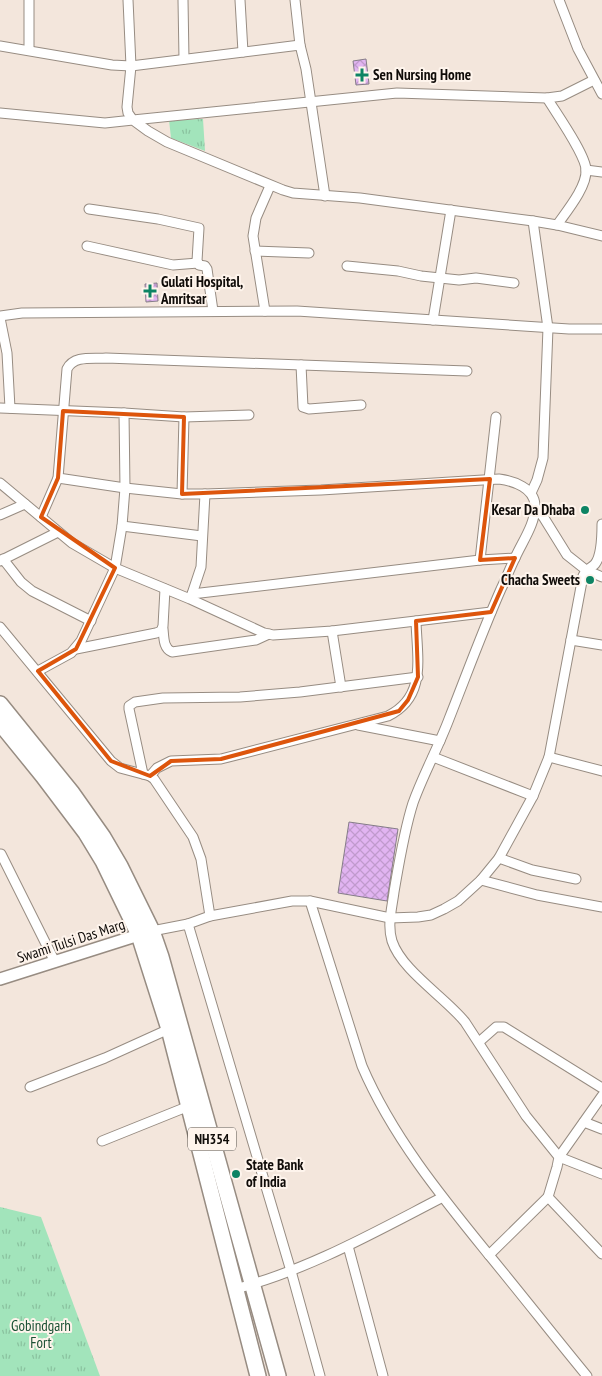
<svg xmlns="http://www.w3.org/2000/svg" width="602" height="1376" font-family="'PT Sans Narrow',sans-serif">
<defs>
<pattern id="park-tufts" width="24" height="20" patternUnits="userSpaceOnUse" patternTransform="scale(1.25)"><rect width="24" height="20" fill="#a2e4bb"/><path d="M3 7l-1-3M5 7V3M7 7l1-3M15 17l-1-3M17 17v-4M19 17l1-3" fill="none" stroke="#8ac29f"/></pattern>
<pattern id="building-cross-hatch" width="8" height="8" patternUnits="userSpaceOnUse" patternTransform="scale(1.25)"><rect width="8" height="8" fill="#e1b4f1"/><path d="M0 0l8 8M0 8l8-8" fill="none" stroke="#c09acd"/></pattern>
</defs>
<rect width="100%" height="100%" fill="#f3e6dc"/>
<g fill="url(#park-tufts)">
<polygon points="203,119 205,151 171,138 169,120"/>
<polygon points="0,1207 41,1217 100,1376 0,1376"/>
</g>
<g fill="url(#building-cross-hatch)" stroke="#857d88">
<polygon points="366,59 369,84 356,85 353,61"/>
<polygon points="157,283 158,301 146,302 145,284"/>
<polygon points="349,822 398,829 387,901 338,893"/>
</g>
<g fill="none" stroke-linecap="round" stroke-linejoin="round">
<g stroke="#978c82" stroke-width="11">
<g id="street">
<polyline points="29,0 29,50"/>
<polyline points="128,0 131,66 127,107 128,113 133,120 397,93 547,98 562,96 594,80"/>
<polyline points="183,0 184,59"/>
<polyline points="240,0 243,52"/>
<polyline points="295,0 300,45 306,69 325,196"/>
<polyline points="559,0 578,49 602,94"/>
<polyline points="0,46 112,65 131,66 300,45"/>
<path d="M547,98C556,113 586,155 586,170C587,187 566,212 557,225"/>
<polyline points="0,113 105,123 133,120 148,131 167,142 283,190 293,193 360,198 533,221 557,225 602,236"/>
<polyline points="586,170 602,172"/>
<polyline points="89,209 158,219 199,228 197,261 199,265 205,266 207,269 213,311"/>
<polyline points="87,246 173,265 198,263"/>
<polyline points="255,251 309,253"/>
<polyline points="347,266 398,271 421,276 459,280 476,278 514,283"/>
<polyline points="265,311 253,236 256,218 270,186"/>
<polyline points="0,316 22,313 297,311 569,329 602,329"/>
<polyline points="0,318 7,353 10,408"/>
<polyline points="433,320 451,210"/>
<polyline points="301,365 303,407 309,409 361,405"/>
<polyline points="0,408 124,413 125,488 122,526 115,568 81,641 71,653 38,671"/>
<polyline points="124,413 184,417 249,415"/>
<path d="M58,478L125,488L182,494H205L321,490L499,479C514,481 534,488 535,505C536,523 522,542 515,558C510,568 506,579 501,589C482,632 466,676 449,719C438,748 423,775 413,803C404,831 399,863 394,892C392,908 387,925 392,941C402,971 445,997 465,1022L526,1116L559,1157L557,1167L548,1197L602,1254"/>
<polyline points="0,483 72,543 115,568 190,599 264,633 273,635 332,631 491,612"/>
<polyline points="531,493 537,480 543,458 548,328 533,221"/>
<polyline points="182,494 184,417"/>
<polyline points="536,508 544,518 567,555 586,570 602,577"/>
<polyline points="0,515 25,504"/>
<path d="M41,517L58,478L67,369C74,355 93,359 106,358L467,371"/>
<polyline points="122,526 202,536"/>
<polyline points="3,559 21,582 32,591 91,621"/>
<polyline points="480,560 496,417"/>
<polyline points="0,561 58,532"/>
<polyline points="192,594 480,560 515,558"/>
<polyline points="191,597 201,567 205,494"/>
<polyline points="0,627 111,761 120,768 150,776 154,779 193,837 201,859 210,916"/>
<path d="M163,629C164,637 163,648 172,652L256,640L269,634"/>
<polyline points="332,631 341,687"/>
<polyline points="571,640 602,645"/>
<polyline points="76,649 156,633 161,631 163,626 165,589"/>
<polyline points="358,725 440,741"/>
<polyline points="433,757 533,796"/>
<polyline points="549,757 602,771"/>
<polyline points="143,774 129,709 129,706 135,702 163,698 240,697 300,692 418,677"/>
<path d="M150,776L157,768L171,761L221,759L388,716C427,697 417,658 416,621"/>
<polyline points="1,854 55,962"/>
<polyline points="499,858 532,870 576,879"/>
<polyline points="481,880 537,895 602,907"/>
<path d="M310,901L362,1066C392,1136 441,1196 489,1255C522,1295 554,1336 587,1376"/>
<path d="M188,924L210,916L292,901H310L390,918L418,917L431,915L444,909L458,901L481,880L499,858L533,796L549,757L583,576C586,569 590,569 595,564C602,555 602,536 602,524"/>
<polyline points="152,931 188,924 291,1271 320,1376"/>
<polyline points="479,1042 496,1027 504,1027 602,1088"/>
<polyline points="30,1087 105,1058 169,1029"/>
<polyline points="602,1096 559,1157 602,1174"/>
<polyline points="584,1122 602,1129"/>
<polyline points="102,1141 189,1106"/>
<polyline points="348,1246 383,1376"/>
<polyline points="489,1255 548,1197"/>
<path d="M235,1289C308,1270 375,1232 441,1198"/>
</g>
</g>
<g stroke="#978c82" stroke-width="14">
<polyline id="secondary" points="0,979 145,933"/>
</g>
<g stroke="#978c82" stroke-width="18">
<g id="highway">
<polyline points="0,704 72,793 103,837 120,866 152,931 161,957 278,1376"/>
<polyline points="0,723 43,776 86,833 103,861 139,935 169,1029 258,1376"/>
</g>
</g>
<use href="#street" stroke="#fff" stroke-width="9"/>
<use href="#secondary" stroke="#fff" stroke-width="11"/>
<use href="#highway" stroke="#fff" stroke-width="15"/>
</g>
<path fill="none" stroke="#dd550c" stroke-width="4" stroke-linejoin="round" d="M63,411L184,417L182,494L490,479L480,560L515,558L491,612L416,621L418,677L408,700L399,711L221,759L171,761L150,776L111,761L38,671L76,649L115,568L41,517L58,478Z"/>
<g fill="#0d8464" stroke="#fef4ec" stroke-width="2">
<path d="M359.5 67.5h5v5h5v5h-5v5h-5v-5h-5v-5h5z"/>
<path d="M147.5 283.5h5v5h5v5h-5v5h-5v-5h-5v-5h5z"/>
<circle cx="585" cy="510" r="5"/>
<circle cx="590" cy="580" r="5"/>
<circle cx="236" cy="1174" r="5"/>
</g>
<g text-anchor="middle" stroke-width="4" stroke-linejoin="round" paint-order="stroke">
<rect fill="#fef4ec" stroke="#57524d" stroke-width="1" x="188" y="1127.5" width="48" height="23" rx="4"/>
<g font-size="14" font-weight="bold" fill="#100c09">
<text x="212" y="1144">NH354</text>
</g>
<g font-size="15" font-weight="bold" fill="#100c09" stroke="#fef4ec" text-anchor="start">
<text x="373" y="80">Sen Nursing Home</text>
<text x="161" y="287">Gulati Hospital,<tspan x="161" dy="17">Amritsar</tspan></text>
<text x="575" y="515" text-anchor="end">Kesar Da Dhaba</text>
<text x="580" y="585" text-anchor="end">Chacha Sweets</text>
<text x="246" y="1170">State Bank<tspan x="246" dy="17">of India</tspan></text>
</g>
<g font-size="15" fill="#100c09" stroke="#fef4ec">
<text transform="translate(71 941) rotate(-18)" y="5">Swami Tulsi Das Marg</text>
</g>
<g font-size="15" fill="#195033" stroke="#fef4ec">
<text x="41" y="1331">Gobindgarh<tspan x="41" dy="17">Fort</tspan></text>
</g>
</g>
</svg>
